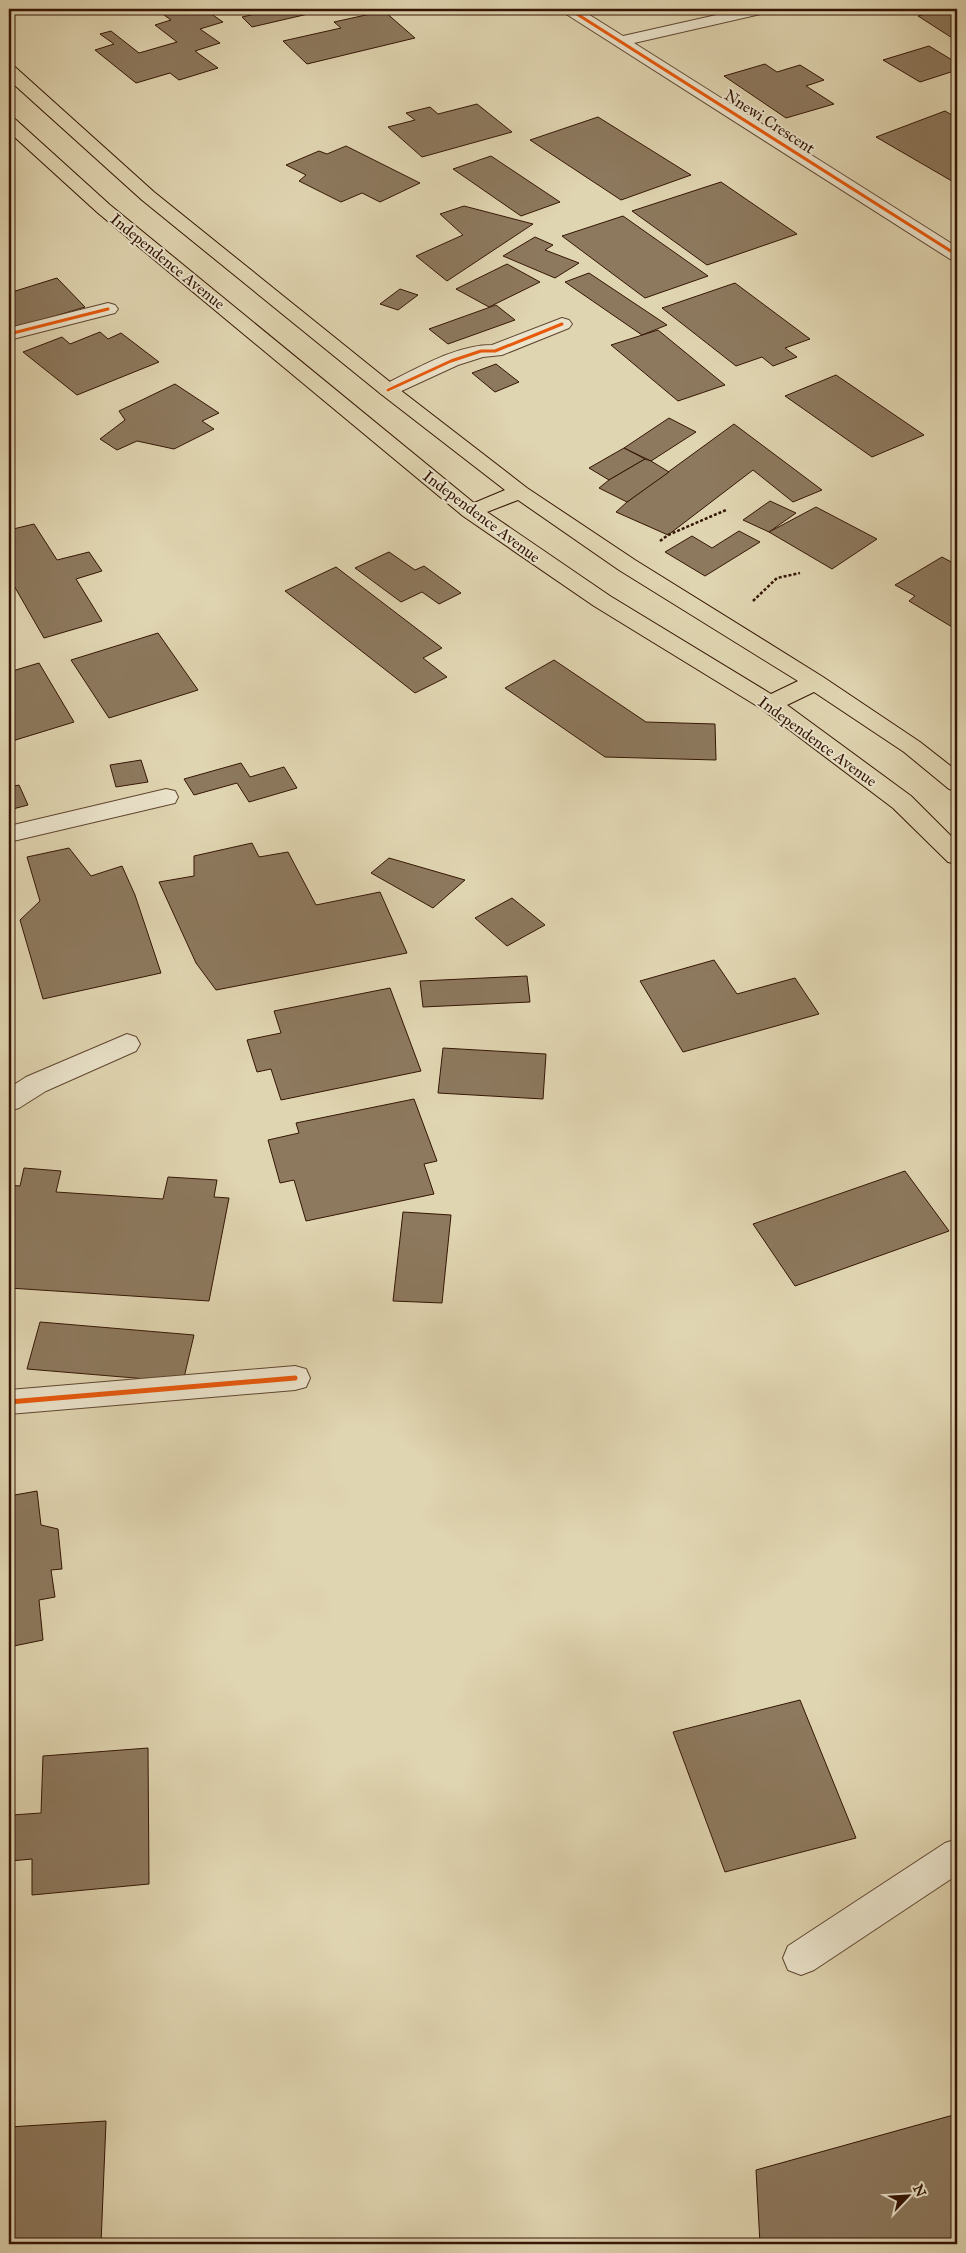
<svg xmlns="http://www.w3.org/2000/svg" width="966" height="2253" font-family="'IM FELL Great Primer',serif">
<rect width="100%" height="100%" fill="#e0d5b1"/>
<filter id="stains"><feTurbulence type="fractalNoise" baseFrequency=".004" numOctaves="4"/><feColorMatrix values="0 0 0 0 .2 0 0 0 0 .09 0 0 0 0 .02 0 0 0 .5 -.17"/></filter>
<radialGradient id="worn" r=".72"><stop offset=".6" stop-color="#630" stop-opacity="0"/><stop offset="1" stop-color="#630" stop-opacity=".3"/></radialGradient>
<g fill="#8d795e" stroke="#341504">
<polygon points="188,9 204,9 223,22 200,29 220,43 195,51 218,68 179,80 170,73 136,83 95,50 114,44 100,34 111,31 139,53 177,42 155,25 171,20 164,15"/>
<polygon points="278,9 318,9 321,11 252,27 242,17"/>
<polygon points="945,9 957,9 957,41 918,16"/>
<polygon points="384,11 415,38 307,64 283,41 341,28 334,22"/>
<polygon points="929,46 957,63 957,70 920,82 883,60"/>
<polygon points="765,64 777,72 800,65 824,80 806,86 834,104 786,118 724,76"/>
<polygon points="477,104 512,132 422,157 388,127 415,120 406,113 430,107 438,114"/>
<polygon points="945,111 957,118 957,184 876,137"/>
<polygon points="598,117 691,175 621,200 530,140"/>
<polygon points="346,146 420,183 380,202 362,193 341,202 299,181 306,175 286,165 319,151 327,154"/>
<polygon points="491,156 560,202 521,216 453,169"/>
<polygon points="721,182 797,234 707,265 632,211"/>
<polygon points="464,206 533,224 447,281 416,256 463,235 440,214"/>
<polygon points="623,216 708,276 645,298 562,236"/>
<polygon points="535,237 553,245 545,250 579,263 555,278 503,256"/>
<polygon points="507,264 540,282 489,307 456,289"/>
<polygon points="589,273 667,325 642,335 565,282"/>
<polygon points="57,278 85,307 9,330 9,293"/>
<polygon points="735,283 810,339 785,348 797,357 773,366 762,357 736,366 662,308"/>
<polygon points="400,289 418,295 398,310 380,304"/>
<polygon points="496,305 515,320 448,344 429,329"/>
<polygon points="658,330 725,385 678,401 611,345"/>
<polygon points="100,332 108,339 121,333 159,362 77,395 23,352 62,337 70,344"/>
<polygon points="496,364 519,382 495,392 472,373"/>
<polygon points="836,375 924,435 872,457 785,396"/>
<polygon points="175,384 219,413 202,421 214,429 174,449 137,441 117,450 100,439 125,420 119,411"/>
<polygon points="669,418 696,432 651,461 624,448"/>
<polygon points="734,424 822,490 793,502 753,470 668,535 616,512 627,502"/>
<polygon points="624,448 645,459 609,480 589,468"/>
<polygon points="645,459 651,461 669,472 627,502 599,488 609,480"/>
<polygon points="770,501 796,513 769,532 743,520"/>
<polygon points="816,507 877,539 832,569 769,532"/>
<polygon points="34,524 57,560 89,552 102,571 76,579 102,621 44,638 9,577 9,530"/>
<polygon points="739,531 760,542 705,576 665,552 692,536 712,548"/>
<polygon points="389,552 415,570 424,566 461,593 439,604 422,592 401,602 355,568"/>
<polygon points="942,557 957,565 957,630 909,601 915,596 895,585"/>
<polygon points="336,567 442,648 423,658 447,677 415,693 285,591"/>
<polygon points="158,633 198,690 109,718 71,660"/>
<polygon points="554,660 646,722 715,724 716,760 605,757 505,688"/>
<polygon points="39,663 74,722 9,742 9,672"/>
<polygon points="141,760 148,782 116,787 110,765"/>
<polygon points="241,763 250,777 284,767 297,788 249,802 237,783 194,795 184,779"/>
<polygon points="19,785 28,805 9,810 9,787"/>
<polygon points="252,843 259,857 288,852 316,905 380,892 407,953 216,990 196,963 159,882 194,876 194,856"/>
<polygon points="69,848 91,876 122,866 135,895 161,973 43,999 20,920 40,901 27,857"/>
<polygon points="389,858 465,880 433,908 371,873"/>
<polygon points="512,898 545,925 507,946 475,918"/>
<polygon points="714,960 737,994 795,978 819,1014 683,1052 640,981"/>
<polygon points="527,976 530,1002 423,1007 420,981"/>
<polygon points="390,988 421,1071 281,1100 271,1069 257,1072 247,1040 281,1033 274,1011"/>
<polygon points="443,1048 546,1054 543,1099 438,1093"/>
<polygon points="414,1099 437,1161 424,1164 434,1194 306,1221 294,1180 280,1183 268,1140 299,1133 296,1123"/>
<polygon points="24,1168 61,1171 56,1192 163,1199 168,1177 217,1180 214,1197 229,1198 209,1301 9,1288 9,1185 20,1186"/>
<polygon points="905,1171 949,1231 795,1286 753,1224"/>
<polygon points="403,1212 451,1215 442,1303 393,1301"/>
<polygon points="40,1322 194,1335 183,1382 27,1369"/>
<polygon points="37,1491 41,1525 58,1529 62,1569 51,1570 55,1597 39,1600 43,1640 9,1647 9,1496"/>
<polygon points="800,1700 856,1838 725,1872 673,1732"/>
<polygon points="148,1748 149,1884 32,1895 32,1859 10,1861 12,1815 41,1813 43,1756"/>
<polygon points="957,2114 957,2244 760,2244 756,2170"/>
<polygon points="106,2121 101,2244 9,2244 9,2127"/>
</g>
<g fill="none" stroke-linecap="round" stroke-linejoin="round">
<g stroke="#5f452f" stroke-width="2">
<g id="minor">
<polygon points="561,9 580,9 623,36 743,9 771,9 769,12 634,43 957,247 957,261 950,259 563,12"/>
<polygon points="108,303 115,305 118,309 115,313 9,340 9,328"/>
<path d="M562,318L569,320L572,324L569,328L502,355L483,357L458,365L395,394L388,396L381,394L378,390L381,386C415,370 454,345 492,345Z"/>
<polygon points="166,789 175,791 178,797 175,803 9,842 9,826"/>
<polygon points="127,1034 136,1037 140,1044 136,1051 46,1091 19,1108 9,1111 9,1088 26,1077"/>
<polygon points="295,1366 306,1369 310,1378 306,1387 295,1390 9,1414 9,1390"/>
<polygon points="957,1839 957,1875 814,1970 801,1975 788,1970 783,1958 788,1946 945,1843"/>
</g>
</g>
<g stroke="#341504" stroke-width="2">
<path id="major" d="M9,66L15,67L154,192L395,386L527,488L635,560L823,677L920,742L957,771V791L949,789L904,752L814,692L787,705L911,796L957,842V864L948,862L893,808L762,709L594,606L463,516L98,213L9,132V118L15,119L110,205L474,503L505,490L381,394L142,200L9,80ZM518,500L619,570L798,681L771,694L610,596L487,512Z"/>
</g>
<g stroke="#341504" stroke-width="2.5" stroke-dasharray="3 2" stroke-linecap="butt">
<polyline points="660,541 668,535 726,510"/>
<polyline points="753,601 777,578 800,573"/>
</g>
<use href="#minor" fill="#ebe4cc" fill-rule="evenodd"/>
<use href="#major" fill="#e0d5b1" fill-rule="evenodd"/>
<g stroke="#ebe4cc" stroke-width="5">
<g id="cycleway-far1">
<polyline points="569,9 957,255"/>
<polyline points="9,334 108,309"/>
<polyline points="388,390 451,361 481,351 495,351 562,324"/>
</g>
</g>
<g stroke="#ebe4cc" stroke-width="8">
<polyline id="cycleway" points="9,1402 295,1378"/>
</g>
<use href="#cycleway-far1" stroke="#e8590c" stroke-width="3"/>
<use href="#cycleway" stroke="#e8590c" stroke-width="5"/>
</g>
<g text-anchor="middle" stroke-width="4" stroke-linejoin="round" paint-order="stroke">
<g font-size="16" fill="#341504" stroke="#ebe4cc">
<text transform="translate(770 121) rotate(33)" y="6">Nnewi Crescent</text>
<text transform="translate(168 261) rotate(39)" y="6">Independence Avenue</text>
<text transform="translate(482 516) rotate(37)" y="6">Independence Avenue</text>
<text transform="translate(818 741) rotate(36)" y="6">Independence Avenue</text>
</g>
</g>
<rect width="966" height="2253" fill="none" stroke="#e0d5b1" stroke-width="30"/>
<rect x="10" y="10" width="946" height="2233" fill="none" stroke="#341504" stroke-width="2.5"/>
<rect x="15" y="15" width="936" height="2223" fill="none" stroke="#341504"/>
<g transform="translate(908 2196) rotate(65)" stroke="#ebe4cc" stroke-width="4" paint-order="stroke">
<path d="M0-4L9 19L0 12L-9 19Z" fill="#341504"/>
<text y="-8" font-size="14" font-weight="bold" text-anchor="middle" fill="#341504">N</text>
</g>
<rect width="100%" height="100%" filter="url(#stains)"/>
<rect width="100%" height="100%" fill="url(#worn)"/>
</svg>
